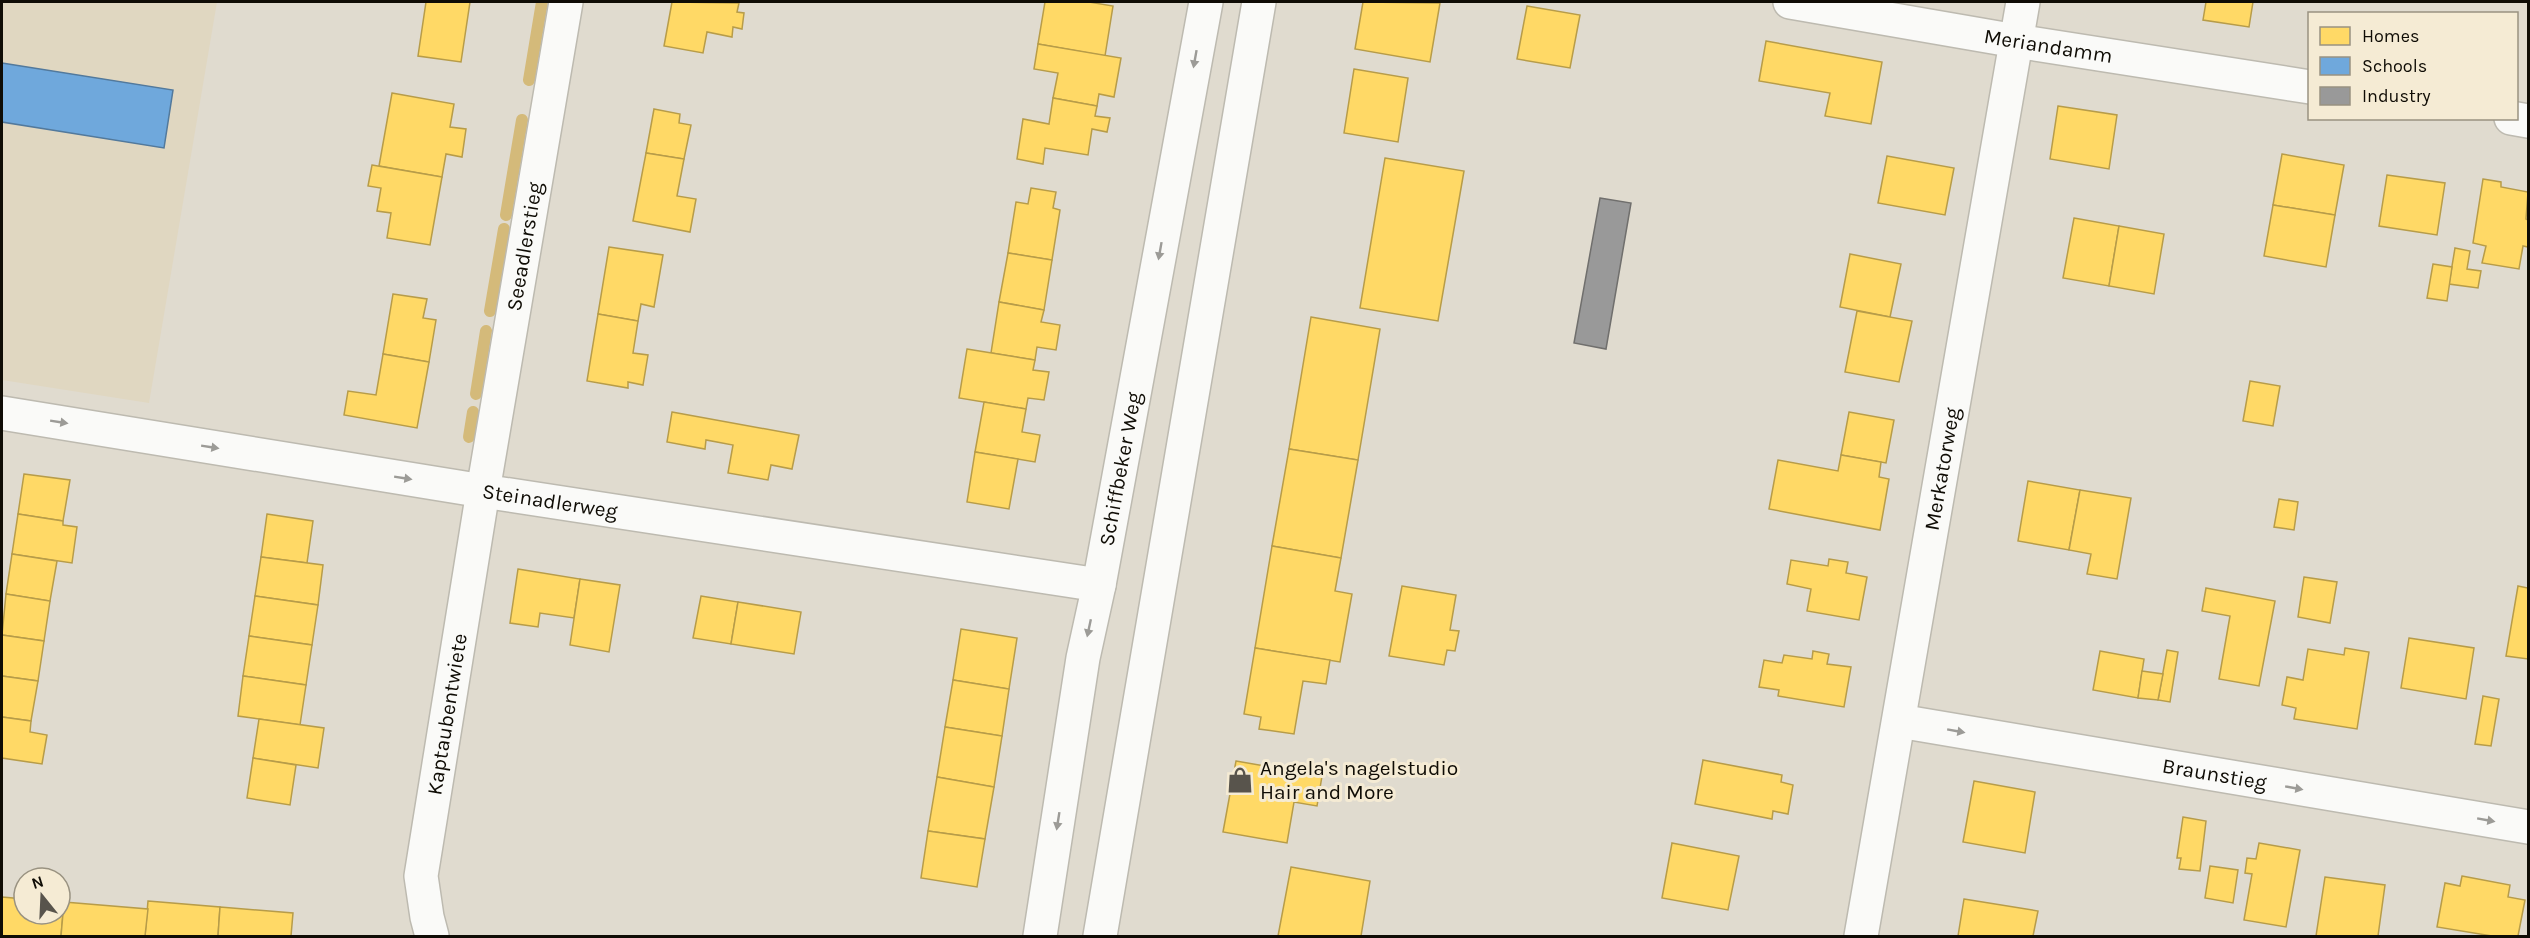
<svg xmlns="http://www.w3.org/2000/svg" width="2530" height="938" font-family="Karla,sans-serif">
<rect width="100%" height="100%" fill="#e0dbcf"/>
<polygon fill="#e0d7c1" points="2,2 217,2 149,403 2,380"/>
<g fill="#ffd966" stroke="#b79c49" stroke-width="1.5">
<polygon points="426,2 470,2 461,62 418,56"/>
<polygon points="672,2 739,3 737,12 744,13 742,29 733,27 732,37 707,32 703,53 664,46"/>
<polygon points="1045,2 1089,2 1113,6 1105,56 1038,44"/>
<polygon points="1363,2 1440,3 1430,62 1355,49"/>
<polygon points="2206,2 2253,2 2249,27 2203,20"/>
<polygon points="1527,6 1580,15 1570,68 1517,59"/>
<polygon points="1766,41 1882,62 1871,124 1825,116 1830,93 1759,81"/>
<polygon points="1038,44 1121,58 1114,97 1099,94 1097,106 1053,98 1058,73 1034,69"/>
<polygon points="1354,69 1408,78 1398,142 1344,133"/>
<polygon points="392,93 454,104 450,127 466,129 462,157 446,154 442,177 379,166"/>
<polygon points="1053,98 1097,106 1095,116 1110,118 1107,132 1092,129 1088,155 1045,148 1043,164 1017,159 1023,119 1049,124"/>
<polygon points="2058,106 2117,115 2109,169 2050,159"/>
<polygon points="654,109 680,114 679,123 691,125 684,159 646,153"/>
<polygon points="646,153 684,159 677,196 696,199 690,232 633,221"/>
<polygon points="2282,154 2344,165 2335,215 2273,205"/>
<polygon points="1887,156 1954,168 1945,215 1878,203"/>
<polygon points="1385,158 1464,171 1438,321 1360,308"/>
<polygon points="372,165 442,177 430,245 387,238 391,213 377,211 381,188 368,186"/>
<polygon points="2387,175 2445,183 2437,235 2379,226"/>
<polygon points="2483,179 2501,182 2501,187 2528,192 2526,219 2528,220 2528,247 2523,246 2519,269 2482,263 2486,246 2473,243"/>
<polygon points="1031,188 1056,192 1053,208 1060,210 1052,260 1008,253 1016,202 1028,204"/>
<polygon points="2273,205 2335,215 2326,267 2264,256"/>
<polygon points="2074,218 2119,226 2109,286 2063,278"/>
<polygon points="2119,226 2164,234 2154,294 2109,286"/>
<polygon points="609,247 663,255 654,307 641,304 638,321 598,314"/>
<polygon points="2455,248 2470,251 2467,269 2481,271 2478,288 2449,284"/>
<polygon points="1008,253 1052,260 1044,310 999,302"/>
<polygon points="1850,254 1901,264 1890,317 1840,307"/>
<polygon points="2433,264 2452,267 2447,301 2427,298"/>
<polygon points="393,294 427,299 423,318 436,320 429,362 383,354"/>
<polygon points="999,302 1044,310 1041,322 1060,325 1056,350 1037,347 1035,360 991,353"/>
<polygon points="1857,311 1912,321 1899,382 1845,372"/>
<polygon points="598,314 638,321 633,353 648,355 643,385 628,382 628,388 587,381"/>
<polygon points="1311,317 1380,329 1358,460 1289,449"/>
<polygon points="967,349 1035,360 1033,370 1049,372 1044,400 1028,398 1026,409 959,398"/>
<polygon points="383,354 429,362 417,428 344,415 348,391 376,395"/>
<polygon points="2250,381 2280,386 2273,426 2243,421"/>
<polygon points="984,402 1026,409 1022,432 1040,435 1035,462 975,452"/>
<polygon points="672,412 799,435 792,469 771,465 768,480 728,473 733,445 706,440 705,449 667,442"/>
<polygon points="1849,412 1894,420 1886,463 1841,455"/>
<polygon points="1289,449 1358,460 1341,558 1272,546"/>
<polygon points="975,452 1018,459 1009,509 967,502"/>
<polygon points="1841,455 1881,462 1879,477 1889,479 1880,530 1769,509 1778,460 1838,471"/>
<polygon points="24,474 70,480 63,521 18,514"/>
<polygon points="2028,481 2080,490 2069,550 2018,541"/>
<polygon points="2080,490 2131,498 2117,579 2087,574 2091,554 2069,550"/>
<polygon points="2279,499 2298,502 2294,530 2274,527"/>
<polygon points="18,514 63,521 63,525 77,527 72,563 12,554"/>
<polygon points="267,514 313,521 307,563 261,557"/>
<polygon points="1272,546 1341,558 1335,591 1352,594 1340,662 1255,648"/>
<polygon points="12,554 57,561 50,601 6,594"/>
<polygon points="261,557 323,565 318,605 255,596"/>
<polygon points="1829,559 1848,562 1846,573 1867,577 1859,620 1807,611 1811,589 1787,584 1791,560 1828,566"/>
<polygon points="518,569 580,579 574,618 540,613 538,627 510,623"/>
<polygon points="2304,577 2337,582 2330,623 2298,617"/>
<polygon points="580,579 620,585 609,652 570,645"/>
<polygon points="1402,586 1456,595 1450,630 1459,631 1455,651 1447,650 1444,665 1389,656"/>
<polygon points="2518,586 2528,588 2528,659 2506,656"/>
<polygon points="2206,588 2275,601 2259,686 2219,679 2230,616 2202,611"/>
<polygon points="6,594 50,601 44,641 2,635"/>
<polygon points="255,596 318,605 312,645 249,636"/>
<polygon points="701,596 738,602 731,644 693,638"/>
<polygon points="738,602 801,612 794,654 731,644"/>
<polygon points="961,629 1017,638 1009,689 953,680"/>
<polygon points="2,635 44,641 38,681 2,676"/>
<polygon points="249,636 312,645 306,685 243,676"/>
<polygon points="2409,638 2474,648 2466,699 2401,688"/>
<polygon points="1255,648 1330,660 1326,684 1303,681 1294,734 1259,729 1261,717 1244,714"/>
<polygon points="2345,648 2369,652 2357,729 2294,719 2296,708 2282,705 2287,677 2303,680 2308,649 2344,655"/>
<polygon points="2167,650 2178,652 2170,702 2158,700"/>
<polygon points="1813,651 1829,654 1827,664 1851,667 1844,707 1778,696 1779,690 1759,687 1764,660 1782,663 1784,655 1812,659"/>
<polygon points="2100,651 2144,659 2138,698 2093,690"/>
<polygon points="2142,671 2163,674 2158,700 2138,698"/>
<polygon points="2,676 38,681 31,721 2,717"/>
<polygon points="243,676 306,685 300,725 238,716"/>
<polygon points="953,680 1009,689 1002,736 945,727"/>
<polygon points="2483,696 2499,699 2491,746 2475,744"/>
<polygon points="2,717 31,721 30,732 47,735 42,764 2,758"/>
<polygon points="259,719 324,728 318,768 253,758"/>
<polygon points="945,727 1002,736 994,787 937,777"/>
<polygon points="253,758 296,765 290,805 247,798"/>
<polygon points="1703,760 1782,775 1781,782 1793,785 1788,814 1773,811 1772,819 1695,804"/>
<polygon points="1236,761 1322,776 1317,806 1294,802 1287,843 1223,832"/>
<polygon points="937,777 994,787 985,839 928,831"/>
<polygon points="1974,781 2035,792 2025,853 1963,842"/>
<polygon points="2183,817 2206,821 2200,871 2179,869 2181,858 2177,858"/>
<polygon points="928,831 985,839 977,887 921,878"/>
<polygon points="1672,843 1739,856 1728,910 1662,898"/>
<polygon points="2259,843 2300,850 2286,927 2244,920 2252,874 2245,873 2247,858 2256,859"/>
<polygon points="2210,866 2238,870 2233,903 2205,898"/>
<polygon points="1291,867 1370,881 1361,936 1278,936"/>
<polygon points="2462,876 2510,885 2508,897 2525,900 2518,936 2492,936 2437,927 2445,883 2460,886"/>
<polygon points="2325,877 2385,885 2378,936 2316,936"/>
<polygon points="2,897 24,899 24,914 60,914 60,902 64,902 61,936 2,936"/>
<polygon points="1964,899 2038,911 2033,936 1958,936"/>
<polygon points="148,901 220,907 218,936 145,936"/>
<polygon points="64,902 148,909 145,936 61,936"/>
<polygon points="220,907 293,913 291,936 218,936"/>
</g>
<polygon fill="#6fa8dc" stroke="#52799c" stroke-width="1.5" points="2,63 173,90 164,148 2,122"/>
<polygon fill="#999" stroke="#706f6d" stroke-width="1.5" points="1600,198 1631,203 1606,349 1574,343"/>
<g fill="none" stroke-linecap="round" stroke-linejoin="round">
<g stroke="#d4ba7a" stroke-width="12">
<polyline points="529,80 542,2"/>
<polyline points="506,215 522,120"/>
<polyline points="490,311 504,229"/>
<polyline points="476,394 486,331"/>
<polyline points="469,437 473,412"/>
</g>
<g stroke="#bdbab0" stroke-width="36">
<g id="minor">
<path id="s1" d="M1790,2L2016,41L2310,87"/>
<polyline points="2511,118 2528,121"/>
<path id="s2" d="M2,413L483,491L1099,585"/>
<path id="s3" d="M1899,721L2528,827"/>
<path id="s4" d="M432,936L427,917L421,876L483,491L566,2"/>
<path id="s5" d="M1040,936L1083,658L1099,585L1206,2"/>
<path id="s6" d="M1861,936L2023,2"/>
</g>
</g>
<g stroke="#bdbab0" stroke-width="36">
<polyline id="secondary" points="1100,936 1259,2"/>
</g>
<use href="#minor" stroke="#fafaf8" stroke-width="33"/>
<use href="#secondary" stroke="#fafaf8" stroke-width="33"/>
</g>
<defs><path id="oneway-solid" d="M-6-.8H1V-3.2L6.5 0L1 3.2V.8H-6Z" transform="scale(1.5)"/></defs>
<g fill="#9c9b97">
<use href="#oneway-solid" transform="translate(1195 59) rotate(100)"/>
<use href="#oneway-solid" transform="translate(1160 251) rotate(100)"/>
<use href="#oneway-solid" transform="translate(59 422) rotate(9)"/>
<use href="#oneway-solid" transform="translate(210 447) rotate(9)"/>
<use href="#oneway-solid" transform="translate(403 478) rotate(9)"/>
<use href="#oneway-solid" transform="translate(1089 628) rotate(102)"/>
<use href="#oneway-solid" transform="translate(1956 731) rotate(10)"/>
<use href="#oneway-solid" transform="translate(2294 788) rotate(10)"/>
<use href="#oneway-solid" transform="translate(2486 820) rotate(10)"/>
<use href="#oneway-solid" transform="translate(1058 821) rotate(99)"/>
</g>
<defs>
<g id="shop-bare" transform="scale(2.07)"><path d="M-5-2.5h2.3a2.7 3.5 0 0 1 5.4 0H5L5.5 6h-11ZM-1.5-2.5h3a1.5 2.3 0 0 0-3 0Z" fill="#58544c" stroke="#f5ebd4" stroke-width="2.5" paint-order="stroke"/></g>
</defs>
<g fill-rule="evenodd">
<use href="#shop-bare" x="1240" y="780"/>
</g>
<g text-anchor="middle" stroke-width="6" stroke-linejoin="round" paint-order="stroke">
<g font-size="21" fill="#0f0c05" stroke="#f5ebd4">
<text dy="7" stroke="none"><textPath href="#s1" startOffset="262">Meriandamm</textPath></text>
<text dy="7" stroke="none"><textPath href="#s4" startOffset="699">Seeadlerstieg</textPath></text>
<text dy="7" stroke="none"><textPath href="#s5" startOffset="474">Schiffbeker Weg</textPath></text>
<text dy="7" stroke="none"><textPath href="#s6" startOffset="474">Merkatorweg</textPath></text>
<text dy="7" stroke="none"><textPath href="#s2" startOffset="555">Steinadlerweg</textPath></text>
<text dy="7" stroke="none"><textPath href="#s4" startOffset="225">Kaptaubentwiete</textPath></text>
<text dy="7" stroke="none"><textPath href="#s3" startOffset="320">Braunstieg</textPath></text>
</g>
<g font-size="21" fill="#0f0c05" stroke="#f5ebd4" text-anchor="start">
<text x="1260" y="775">Angela's nagelstudio<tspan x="1260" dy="24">Hair and More</tspan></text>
</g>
</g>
<rect width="2530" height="938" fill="none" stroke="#0f0c05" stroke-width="6"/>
<rect x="2308" y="12" width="210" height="108" fill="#f5ebd4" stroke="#999281" stroke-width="1.5"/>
<rect x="2320" y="27" width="30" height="18" fill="#ffd966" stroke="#999281" stroke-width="1.5"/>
<text x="2362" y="42" font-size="18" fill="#0f0c05">Homes</text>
<rect x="2320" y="57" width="30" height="18" fill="#6fa8dc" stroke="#999281" stroke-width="1.5"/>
<text x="2362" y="72" font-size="18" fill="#0f0c05">Schools</text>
<rect x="2320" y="87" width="30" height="18" fill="#999999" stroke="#999281" stroke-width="1.5"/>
<text x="2362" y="102" font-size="18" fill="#0f0c05">Industry</text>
<g transform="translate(42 896) rotate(342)"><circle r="28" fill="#f5ebd4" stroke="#999281" stroke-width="1.5"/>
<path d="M0-4.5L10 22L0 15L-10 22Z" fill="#58544c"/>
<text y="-9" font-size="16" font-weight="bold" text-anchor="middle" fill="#0f0c05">N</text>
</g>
</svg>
